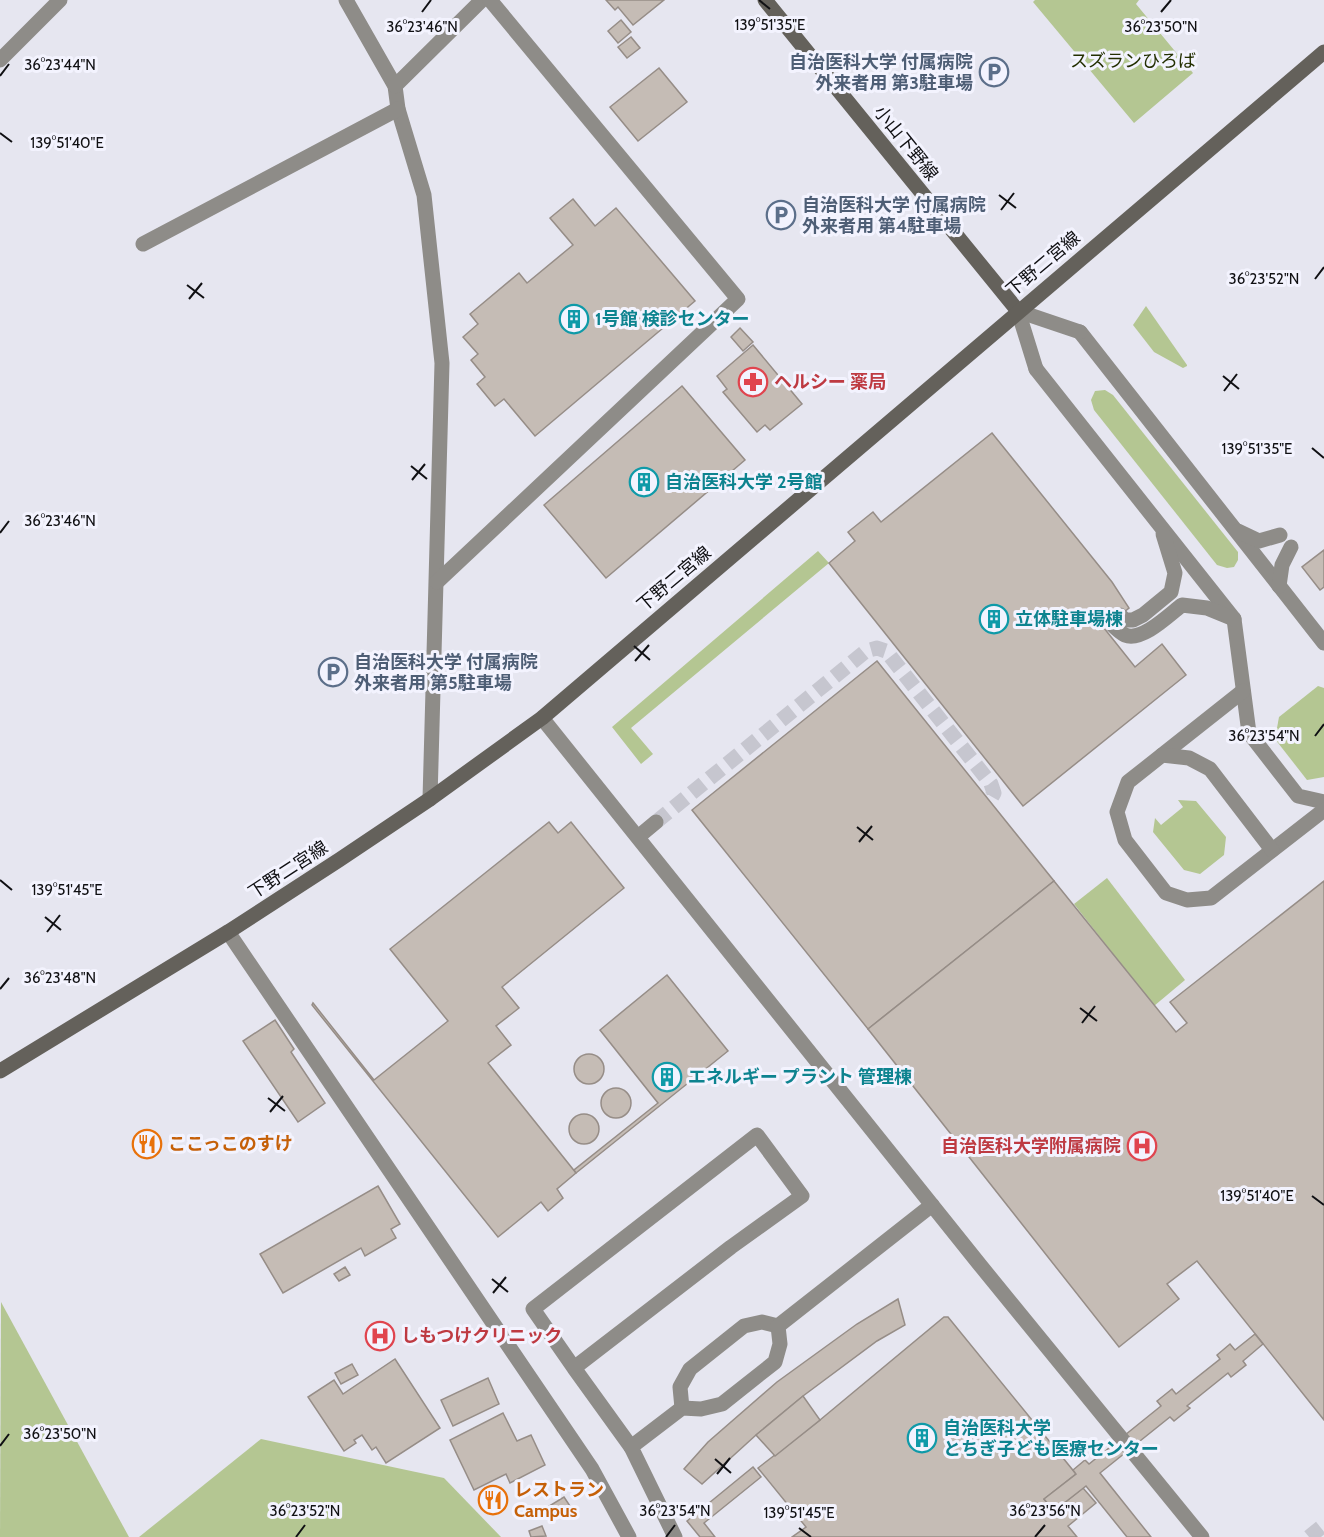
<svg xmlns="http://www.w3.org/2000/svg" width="1324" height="1537" font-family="Cabin,'Noto Sans JP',sans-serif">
<rect width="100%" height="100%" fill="#e6e6f0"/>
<g fill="#b4c692">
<polygon points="1035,0 1139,0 1136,4 1193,73 1134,123 1033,2"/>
<polygon points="1146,306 1187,365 1187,366 1183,368 1154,352 1133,325"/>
<polygon points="1105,390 1113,395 1238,552 1238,560 1234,567 1227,568 1217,565 1094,410 1091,400 1095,391"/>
<polygon points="818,551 829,563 631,728 653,754 641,764 612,727"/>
<polygon points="1318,686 1324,688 1324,777 1307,780 1275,739 1279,717"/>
<polygon points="1178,800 1196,801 1226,837 1224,855 1200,874 1184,870 1153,832 1155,818 1161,825 1183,807"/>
<polygon points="1107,878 1185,980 1154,1006 1074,904"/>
<polygon points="1,1302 129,1537 0,1537"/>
<polygon points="261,1439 444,1478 501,1537 139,1537"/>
</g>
<g fill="#c5bcb5" stroke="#968d87" stroke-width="1.5">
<polygon points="606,0 664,0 633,25 618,7 615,10"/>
<polygon points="621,20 631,32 618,43 608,31"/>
<polygon points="631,37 640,48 627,58 618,47"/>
<polygon points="659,68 687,102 638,141 610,107"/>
<polygon points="573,199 595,226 616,208 695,301 535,436 504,399 495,406 477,384 485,377 471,360 478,354 463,337 478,324 470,314 519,273 527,283 573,245 550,218"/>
<polygon points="740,328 753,342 743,351 731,337"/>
<polygon points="753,345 802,404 770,430 765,425 757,432 723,392 727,389 717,376"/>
<polygon points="682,386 745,460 606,578 544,505"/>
<polygon points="992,433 1112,582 1129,608 1104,628 1135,667 1162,644 1186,675 1023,806 829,563 855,541 848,532 873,512 881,522"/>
<polygon points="1324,550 1324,587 1320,590 1302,567"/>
<polygon points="877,661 1054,881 868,1029 692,810"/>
<polygon points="549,822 558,833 571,822 624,888 502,987 519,1008 496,1026 511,1045 488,1063 576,1173 557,1189 563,1198 548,1211 541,1202 498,1237 312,1005 313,1003 374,1080 448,1021 390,949"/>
<polygon points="1054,881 1176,1032 1187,1023 1170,1002 1324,881 1324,1420 1197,1261 1167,1284 1179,1299 1119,1347 868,1029"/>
<polygon points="667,975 728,1051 576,1173 574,1170 658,1103 600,1030"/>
<polygon points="275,1020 294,1049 291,1052 325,1103 298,1122 243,1041"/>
<circle cx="589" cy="1069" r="15"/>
<circle cx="616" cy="1103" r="15"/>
<circle cx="584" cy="1129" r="15"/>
<polygon points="378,1186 400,1224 391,1229 396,1238 365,1256 361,1248 283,1293 260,1254"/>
<polygon points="345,1267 350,1275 339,1281 334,1274"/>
<polygon points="898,1299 905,1325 877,1341 803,1396 756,1435 702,1484 684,1469 708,1442 777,1382 857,1324"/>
<polygon points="944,1317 948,1317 1076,1474 1044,1499 1054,1511 1083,1488 1096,1503 1068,1526 1077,1537 792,1537 806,1527 758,1468 820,1420"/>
<polygon points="1255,1334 1263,1344 1243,1361 1246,1365 1231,1377 1228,1373 1187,1406 1190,1408 1174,1421 1170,1417 1100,1473 1151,1537 1127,1537 1086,1486 1054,1511 1044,1499 1076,1474 1073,1470 1085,1460 1089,1464 1161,1406 1157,1401 1172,1389 1176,1394 1220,1359 1217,1355 1230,1344 1235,1350"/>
<polygon points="395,1359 440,1428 386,1463 376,1447 372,1450 362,1435 354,1440 356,1443 344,1451 308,1397 334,1380 343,1394"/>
<polygon points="352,1364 358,1375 341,1384 335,1373"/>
<polygon points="488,1378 499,1404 453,1426 441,1400"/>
<polygon points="803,1396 820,1420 775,1456 756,1435"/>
<polygon points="503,1413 517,1441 531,1435 545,1465 510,1483 506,1474 474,1490 450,1440"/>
<polygon points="753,1467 761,1477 704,1523 715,1537 700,1537 687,1521"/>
<polygon points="564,1497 570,1506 552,1517 546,1508"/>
<polygon points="542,1526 546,1536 531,1537 529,1531"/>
</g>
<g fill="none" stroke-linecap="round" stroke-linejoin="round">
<g stroke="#c6c6cf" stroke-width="15" stroke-dasharray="15 8" stroke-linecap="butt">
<polyline points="656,822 866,651 877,648 886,651 991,784 994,793 990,800"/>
<polyline points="1309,1537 1324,1525"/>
</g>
<g stroke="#8e8c88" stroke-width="15">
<polyline points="1080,332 1324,643"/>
<polyline points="1036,369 1234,619 1249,733 1298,796 1324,802"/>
<polyline points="1238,531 1259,541 1280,535"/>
<polyline points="1279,586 1282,565 1291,547"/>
<polyline points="1120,615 1125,620 1133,620 1143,615 1171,592 1175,573 1163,534"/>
<path d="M1110,623C1115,627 1119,632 1125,635C1142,642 1169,615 1182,605L1207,608L1234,619"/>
<polyline points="1243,691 1128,782 1117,812 1125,840 1166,893 1187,900 1211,898 1324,810"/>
<polyline points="1162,755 1189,758 1210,769 1272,850"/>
<polyline points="574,1368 533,1309 757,1135 802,1196 731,1247 574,1368 631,1447"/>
<polyline points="682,1408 680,1387 690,1369 744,1326 762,1322 778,1326"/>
<polyline points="675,1537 631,1447 682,1408 701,1409 722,1404 775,1362 780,1344 778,1326 932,1205"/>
</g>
<g stroke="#8e8c88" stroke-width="15">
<polyline points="346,0 395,86 398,109 424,195 442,363 430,799"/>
<polyline points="0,60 60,0"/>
<polyline points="395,86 482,0"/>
<polyline points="143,244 398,109"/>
<polyline points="1018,311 1080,332"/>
<polyline points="1018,311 1036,369"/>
<polyline points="437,582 738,299 490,0"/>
<polyline points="638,837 656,822"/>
<polyline points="228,932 592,1469 629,1537"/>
</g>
<polyline stroke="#8e8c88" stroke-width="15" points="542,718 980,1265 1202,1537"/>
<g stroke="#64615b" stroke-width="15">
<polyline points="765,0 1018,311"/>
<polyline points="0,1071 228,932 339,860 430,799 542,718 1324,52"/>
</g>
</g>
<path fill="none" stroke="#101013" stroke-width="2" d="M759,0L770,9M422,12L431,0M1161,12L1171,0M0,76L9,64M0,133L12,142M999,195L1016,208M1001,210L1014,193M1315,279L1324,267M187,285L204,298M189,299L202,283M1223,376L1239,389M1224,391L1237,374M1312,448L1324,458M411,466L427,479M412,480L425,464M0,533L9,521M634,646L650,660M635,661L649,645M1315,736L1324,724M857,827L873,840M859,842L872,826M0,880L12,890M45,917L61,930M47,932L60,915M0,989L9,978M1080,1008L1097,1021M1082,1023L1095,1006M268,1098L285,1111M270,1112L283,1096M1312,1196L1324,1205M492,1279L508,1292M493,1293L506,1277M0,1446L9,1434M715,1459L731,1473M717,1474L730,1458M799,1528L811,1537M296,1537L305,1525M666,1537L675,1525M1035,1537L1045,1525"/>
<defs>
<g id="parking-ring" transform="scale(1.5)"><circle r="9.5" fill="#f3f3fe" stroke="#5c6f8a" stroke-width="1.5"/><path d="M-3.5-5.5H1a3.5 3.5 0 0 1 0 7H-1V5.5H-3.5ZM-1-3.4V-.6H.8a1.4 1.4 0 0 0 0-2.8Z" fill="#5c6f8a"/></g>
<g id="building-ring" transform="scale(1.5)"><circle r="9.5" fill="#f3f3fe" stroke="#0f9aa8" stroke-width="1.5"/><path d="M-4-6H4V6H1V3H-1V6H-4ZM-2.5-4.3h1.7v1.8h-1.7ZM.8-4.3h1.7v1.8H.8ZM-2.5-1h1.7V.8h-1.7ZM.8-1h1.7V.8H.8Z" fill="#0f9aa8"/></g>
<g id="pharmacy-ring" transform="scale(1.5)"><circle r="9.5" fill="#f3f3fe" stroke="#e0444e" stroke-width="1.5"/><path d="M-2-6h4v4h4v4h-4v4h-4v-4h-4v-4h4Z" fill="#e0444e"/></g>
<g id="restaurant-ring" transform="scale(1.5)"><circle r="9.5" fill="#f3f3fe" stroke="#e8710a" stroke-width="1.5"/><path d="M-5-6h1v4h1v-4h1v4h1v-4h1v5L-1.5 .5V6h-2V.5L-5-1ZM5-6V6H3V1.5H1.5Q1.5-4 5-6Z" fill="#e8710a"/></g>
<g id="hospital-ring" transform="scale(1.5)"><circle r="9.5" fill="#f3f3fe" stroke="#e0444e" stroke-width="1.5"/><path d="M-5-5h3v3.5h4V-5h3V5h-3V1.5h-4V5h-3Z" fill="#e0444e"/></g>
</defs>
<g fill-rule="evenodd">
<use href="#parking-ring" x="994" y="72"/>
<use href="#parking-ring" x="781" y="215"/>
<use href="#building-ring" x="574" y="319"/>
<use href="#pharmacy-ring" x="753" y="382"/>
<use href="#building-ring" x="644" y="482"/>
<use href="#building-ring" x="994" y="619"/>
<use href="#parking-ring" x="333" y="672"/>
<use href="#building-ring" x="667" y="1077"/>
<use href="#restaurant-ring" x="147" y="1144"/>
<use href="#hospital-ring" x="1142" y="1146"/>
<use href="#hospital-ring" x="380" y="1336"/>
<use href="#building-ring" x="922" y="1438"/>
<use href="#restaurant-ring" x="493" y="1500"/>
</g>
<g text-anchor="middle" stroke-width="6" stroke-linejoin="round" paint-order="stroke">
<g font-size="18" fill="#232f00" stroke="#f3f3fe">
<text x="1133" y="67">スズランひろば</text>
</g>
<g font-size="18" font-weight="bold" fill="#4e5e75" stroke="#f3f3fe" text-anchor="start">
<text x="973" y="68" text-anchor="end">自治医科大学 付属病院<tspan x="973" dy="21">外来者用 第3駐車場</tspan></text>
<text x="802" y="211">自治医科大学 付属病院<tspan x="802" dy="21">外来者用 第4駐車場</tspan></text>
<text x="354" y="668">自治医科大学 付属病院<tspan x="354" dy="21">外来者用 第5駐車場</tspan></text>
</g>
<g font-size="18" fill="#101013" stroke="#f3f3fe">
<text transform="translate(906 143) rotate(51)" y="6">小山下野線</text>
<text transform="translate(1043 264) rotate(-40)" y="6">下野二宮線</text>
<text transform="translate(674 579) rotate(-40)" y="6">下野二宮線</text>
<text transform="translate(288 870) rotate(-33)" y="6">下野二宮線</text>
</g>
<g font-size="18" font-weight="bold" fill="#0d838f" stroke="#f3f3fe" text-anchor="start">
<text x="595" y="325">1号館 検診センター</text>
<text x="665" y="488">自治医科大学 2号館</text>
<text x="1015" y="625">立体駐車場棟</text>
<text x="688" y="1083">エネルギー プラント 管理棟</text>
<text x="943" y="1434">自治医科大学<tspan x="943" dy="21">とちぎ子ども医療センター</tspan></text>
</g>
<g font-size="18" font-weight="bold" fill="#be3a42" stroke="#f3f3fe" text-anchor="start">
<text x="774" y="388">ヘルシー 薬局</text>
<text x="1121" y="1152" text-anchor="end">自治医科大学附属病院</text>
<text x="401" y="1342">しもつけクリニック</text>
</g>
<g font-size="18" font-weight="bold" fill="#c56008" stroke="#f3f3fe" text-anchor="start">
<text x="168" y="1150">ここっこのすけ</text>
<text x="514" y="1496">レストラン<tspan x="514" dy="21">Campus</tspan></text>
</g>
</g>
<g font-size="15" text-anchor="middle" fill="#101013" stroke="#f3f3fe" stroke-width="6" stroke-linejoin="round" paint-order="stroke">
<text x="770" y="30">139°51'35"E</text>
<text x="422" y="32">36°23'46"N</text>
<text x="1161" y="32">36°23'50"N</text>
<text x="60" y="70">36°23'44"N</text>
<text x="67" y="148">139°51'40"E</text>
<text x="1264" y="284">36°23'52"N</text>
<text x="1257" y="454">139°51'35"E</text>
<text x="60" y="526">36°23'46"N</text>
<text x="1264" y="741">36°23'54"N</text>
<text x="67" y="895">139°51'45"E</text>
<text x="60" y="983">36°23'48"N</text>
<text x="1257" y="1201">139°51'40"E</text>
<text x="60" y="1439">36°23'50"N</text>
<text x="305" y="1516">36°23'52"N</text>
<text x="675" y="1516">36°23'54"N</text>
<text x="1045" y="1516">36°23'56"N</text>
<text x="799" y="1518">139°51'45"E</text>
</g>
</svg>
